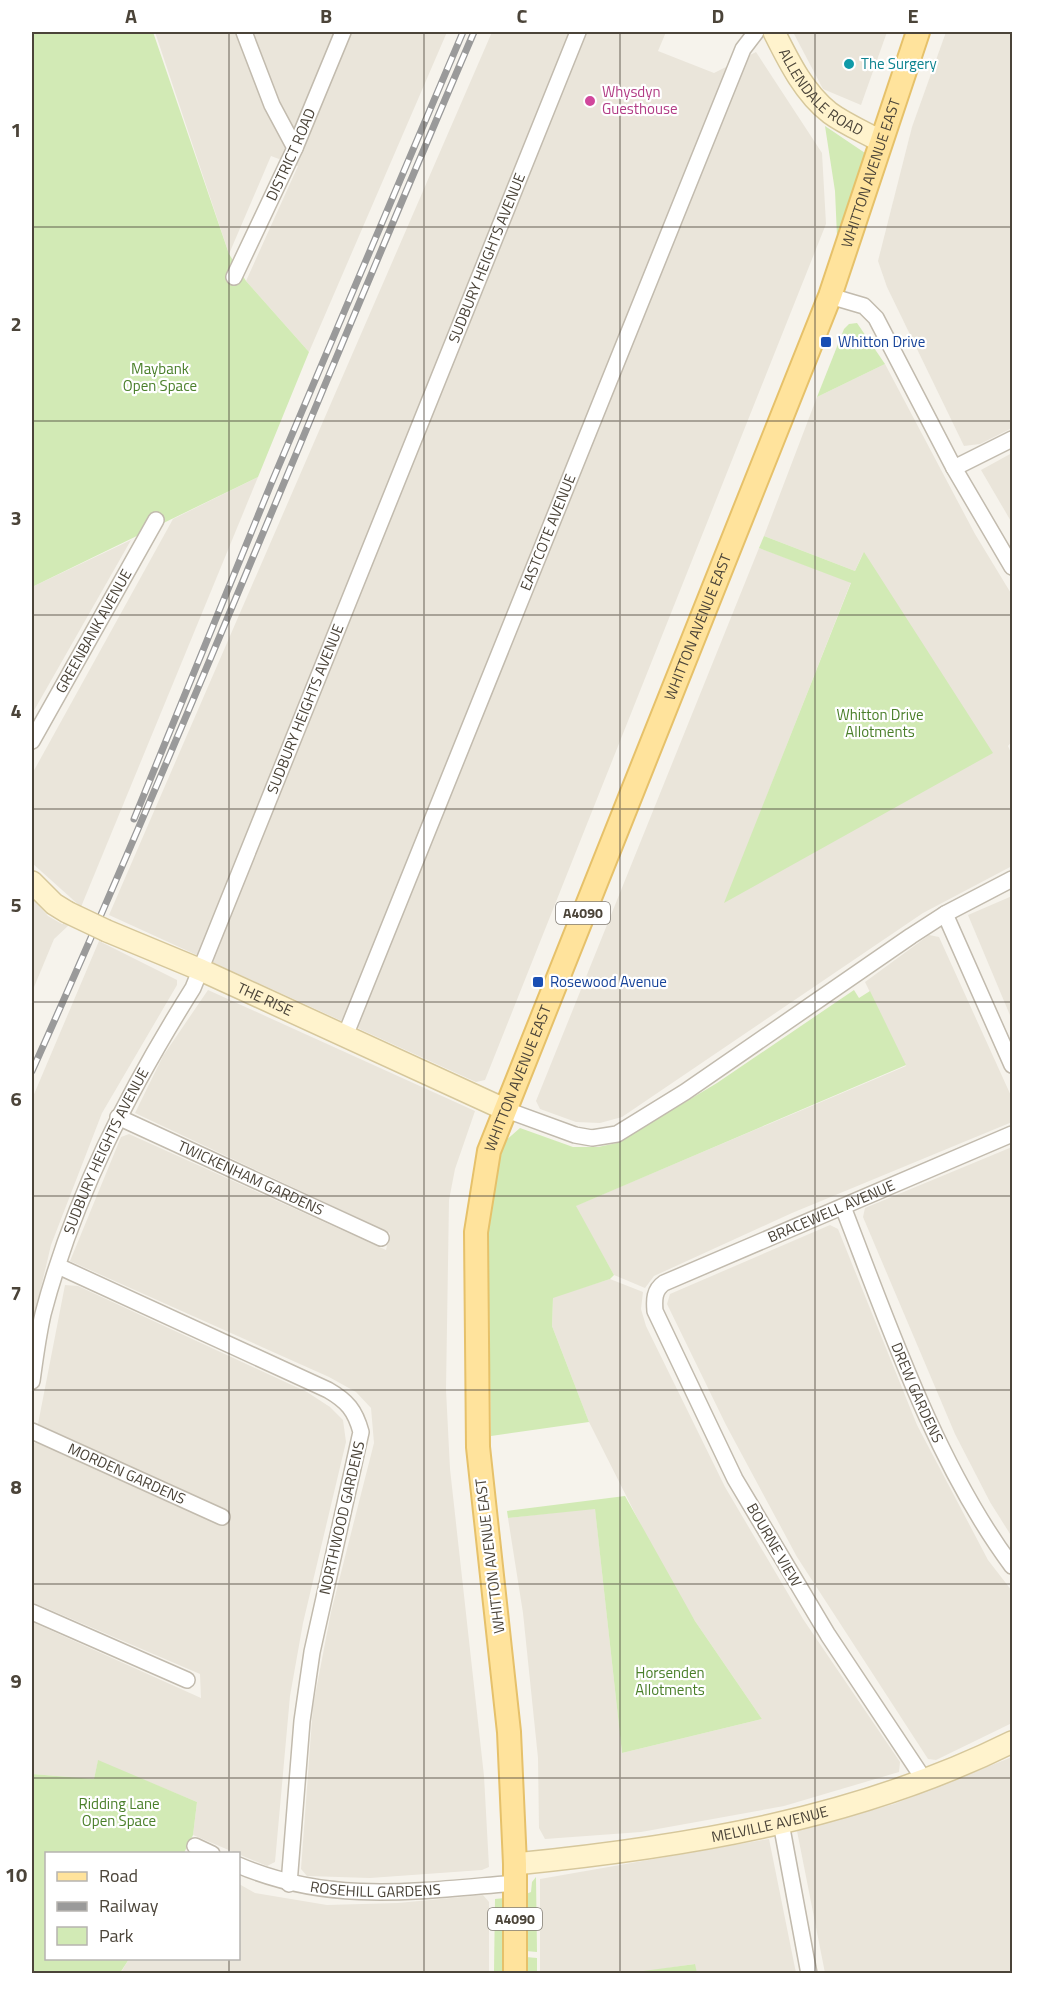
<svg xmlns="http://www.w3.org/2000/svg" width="1044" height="2005" font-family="'Titillium Web',sans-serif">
<rect width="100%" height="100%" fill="#f6f3ec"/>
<g fill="#eae5da">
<polygon points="155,32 447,32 309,352 246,281 298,166 271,156 229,254"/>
<polygon points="492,32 666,32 658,51 714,73 756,52 822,153 826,224 485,1080 476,1082 109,915"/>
<polygon points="793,32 887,32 861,105 823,89"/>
<polygon points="946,32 1012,32 1012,428 980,444 964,446 887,287 878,261 912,127"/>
<polygon points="885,364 975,534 1012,595 1012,741 1008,746 1012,755 1012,866 923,913 622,1117 600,1123 576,1122 540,1109 536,1101 759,548 851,582 725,902 863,553 855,571 764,536 817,397"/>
<polygon points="1012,453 1012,523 981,470"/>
<polygon points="258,477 81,907 32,863 32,774 173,519"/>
<polygon points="131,540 32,714 32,587"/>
<polygon points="1012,896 1012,1020 968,915"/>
<polygon points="32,898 48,916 62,924 70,924 54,939 32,992"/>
<polygon points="929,935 939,937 1012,1098 1012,1122 792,1213 654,1276 645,1288 614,1275 575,1206 906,1066 865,982"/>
<polygon points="99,941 177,980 177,985 102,1113 51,1245 32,1326 32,1099"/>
<polygon points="208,990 475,1111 455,1169 449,1200 446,1390 450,1469 484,1776 489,1867 482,1870 370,1878 307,1876 301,1869 313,1706 331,1612 374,1443 371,1408 356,1392 329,1377 70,1261 121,1137 129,1134 386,1250 390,1233 135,1113 163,1056"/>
<polygon points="1012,1147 1012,1537 990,1502 955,1434 863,1217 865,1208"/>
<polygon points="830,1225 838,1229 917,1425 988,1560 1012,1591 1012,1723 936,1760 928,1759 797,1557 726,1425 667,1304 670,1294"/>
<polygon points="610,1279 643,1292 641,1309 646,1326 725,1487 803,1619 900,1762 899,1772 784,1806 641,1832 545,1839 539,1828 538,1758 523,1613 508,1518 595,1508 622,1753 762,1719 695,1621 662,1567 589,1422 552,1326 553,1297"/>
<polygon points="65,1285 78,1286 307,1392 330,1407 343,1420 346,1442 303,1623 290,1696 275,1862 267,1866 193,1835 197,1802 98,1761 94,1779 32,1774 32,1622 201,1698 200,1674 32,1602 33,1443 42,1442 221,1525 228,1512 38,1424"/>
<polygon points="1012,1757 1012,1973 825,1973 797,1831 894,1804"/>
<polygon points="769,1839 796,1973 697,1973 694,1964 636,1973 540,1973 540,1879"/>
<polygon points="239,1884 255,1893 327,1905 398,1903 483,1895 489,1902 489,1973 120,1974 129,1959 238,1958"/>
</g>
<g fill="#d2eab5">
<polygon points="32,32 153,32 229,254 246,281 309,352 258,477 32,587"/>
<polygon points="825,126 865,153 837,236 835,191"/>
<polygon points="857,323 885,364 817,397 844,329 849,324"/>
<polygon points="764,536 855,571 864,552 993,753 724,903 851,583 759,548"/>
<polygon points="854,990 859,998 870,991 906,1065 576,1206 614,1275 610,1279 553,1298 552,1326 589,1422 491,1436 488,1240 493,1184 504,1142 520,1128 573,1147 598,1147 617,1143 717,1083"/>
<polygon points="625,1496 695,1621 762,1719 622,1753 595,1509 508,1518 507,1511"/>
<polygon points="98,1760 197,1802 193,1835 184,1853 46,1854 46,1958 129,1959 120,1973 32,1973 32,1774 94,1779"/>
<polygon points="536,1877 537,1952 526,1951 526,1894 531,1892 532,1882"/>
<polygon points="505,1898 506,1971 494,1971 495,1899"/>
<polygon points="526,1957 537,1958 537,1973 527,1973"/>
<polygon points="695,1964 697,1973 636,1973 636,1972"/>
</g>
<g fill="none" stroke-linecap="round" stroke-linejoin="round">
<g stroke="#c2bbae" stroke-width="18">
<g id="street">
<polyline points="244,32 272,105 295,148"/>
<path id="s1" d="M234,277L295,148L343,32"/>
<polyline points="830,296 864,306 876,318 954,468 1012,567"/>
<polyline points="954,468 1012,439"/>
<path id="s2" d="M32,741L156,520"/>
<polyline points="945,914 1012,1065"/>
<path id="s3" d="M345,1036L743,49L756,32"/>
<polyline points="504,1109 575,1135 592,1138 617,1134 685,1092 911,936 945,914 1012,879"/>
<path id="s4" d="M118,1117L381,1238"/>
<path id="s5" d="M843,1207C889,1326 936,1464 1012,1566"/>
<path d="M58,1266L328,1390C347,1401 355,1410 361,1432L312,1652L302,1721L289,1884"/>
<path id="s6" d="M32,1381C35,1359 38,1336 43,1314C74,1196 129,1090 193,988L578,32"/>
<path id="s7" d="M32,1431L222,1517"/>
<polyline points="32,1612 187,1680"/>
<path id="s8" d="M925,1781L828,1635L735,1479L655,1311C654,1300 654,1290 664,1283L1012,1134"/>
<polyline points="781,1823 809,1974"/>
<polyline points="195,1846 212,1854"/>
<path id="s9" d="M238,1865C331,1905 418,1891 515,1883"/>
</g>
</g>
<g stroke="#d6c79b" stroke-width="24">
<g id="secondary">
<path id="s10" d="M774,32C788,60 804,93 830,113C845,124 864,132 880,141"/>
<polyline points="32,882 54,904 67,912"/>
<path id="s11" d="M107,931L201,970L504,1109"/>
<path id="s12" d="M515,1864C686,1847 857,1819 1012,1742"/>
</g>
</g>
<g stroke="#e6c16a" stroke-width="26">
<g id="primary">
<path id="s13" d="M515,1974V1864L509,1732L478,1447L476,1232L489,1151L830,296L918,32"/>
</g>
</g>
<use href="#street" stroke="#fff" stroke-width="15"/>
<use href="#secondary" stroke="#fff3cd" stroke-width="21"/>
<use href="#primary" stroke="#ffe39c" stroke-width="22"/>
<g stroke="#9a9a9a" stroke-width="7">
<g id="rail">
<polyline points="134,819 271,484 463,32"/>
<path d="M32,1071C186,728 325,378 474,32"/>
</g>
</g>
<use href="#rail" stroke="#fff" stroke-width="4.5" stroke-dasharray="14" stroke-linecap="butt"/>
<g stroke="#d6c79b" stroke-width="24" stroke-linecap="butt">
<polyline id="secondary-bridge" points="67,912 107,931"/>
</g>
<use href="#secondary-bridge" stroke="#fff3cd" stroke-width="21"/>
</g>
<path fill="none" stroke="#4b4439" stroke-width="1.5" stroke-opacity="0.55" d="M229,32V1854M424,32V1974M620,32V1974M815,32V1974M32,227H1012M32,421H1012M32,615H1012M32,809H1012M32,1002H1012M32,1196H1012M32,1390H1012M32,1584H1012M32,1778H1012M229,1958V1974"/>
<circle fill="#0f9aa8" stroke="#fff" stroke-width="2" cx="849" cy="64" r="6"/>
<circle fill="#d1479c" stroke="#fff" stroke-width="2" cx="590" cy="101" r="6"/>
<g fill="#1a4fb4" stroke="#fff" stroke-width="2">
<rect x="820" y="336" width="12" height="12" rx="3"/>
<rect x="532" y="976" width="12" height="12" rx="3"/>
</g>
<g text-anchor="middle" stroke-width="4.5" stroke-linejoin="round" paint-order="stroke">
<g fill="#fff" stroke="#817c74" stroke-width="1.5">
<rect x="556" y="902" width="54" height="22" rx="4.5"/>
<rect x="488" y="1908" width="54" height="22" rx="4.5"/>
</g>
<g font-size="14" font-weight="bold" fill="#4b4439">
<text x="583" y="918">A4090</text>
<text x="515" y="1924">A4090</text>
</g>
<g font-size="15" fill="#0d838f" stroke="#fff" text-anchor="start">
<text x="861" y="69">The Surgery</text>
</g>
<g font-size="15" fill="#4b4439" stroke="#fff">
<text dy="5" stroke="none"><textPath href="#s10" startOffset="78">ALLENDALE ROAD</textPath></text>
<text dy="5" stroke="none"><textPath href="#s1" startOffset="135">DISTRICT ROAD</textPath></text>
<text dy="5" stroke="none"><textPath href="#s13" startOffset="1876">WHITTON AVENUE EAST</textPath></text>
<text dy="5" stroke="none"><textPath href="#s6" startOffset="1215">SUDBURY HEIGHTS AVENUE</textPath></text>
<text dy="5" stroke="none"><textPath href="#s3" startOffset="543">EASTCOTE AVENUE</textPath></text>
<text dy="5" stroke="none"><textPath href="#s13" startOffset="1390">WHITTON AVENUE EAST</textPath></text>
<text dy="5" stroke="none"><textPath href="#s2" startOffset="126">GREENBANK AVENUE</textPath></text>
<text dy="5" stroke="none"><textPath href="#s6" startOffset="729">SUDBURY HEIGHTS AVENUE</textPath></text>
<text dy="5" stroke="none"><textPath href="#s11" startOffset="172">THE RISE</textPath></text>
<text dy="5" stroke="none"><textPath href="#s13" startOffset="904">WHITTON AVENUE EAST</textPath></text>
<text dy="5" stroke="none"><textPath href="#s6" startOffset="243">SUDBURY HEIGHTS AVENUE</textPath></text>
<text dy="5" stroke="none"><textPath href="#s4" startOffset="146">TWICKENHAM GARDENS</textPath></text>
<text dy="5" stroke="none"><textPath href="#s8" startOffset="756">BRACEWELL AVENUE</textPath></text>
<text dy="5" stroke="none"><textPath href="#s5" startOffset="200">DREW GARDENS</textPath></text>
<text dy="5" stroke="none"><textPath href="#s7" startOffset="104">MORDEN GARDENS</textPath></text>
<text transform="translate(342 1518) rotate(-77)" y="5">NORTHWOOD GARDENS</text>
<text transform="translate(774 1545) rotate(60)" y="5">BOURNE VIEW</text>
<text transform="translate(490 1556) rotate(-97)" y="5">WHITTON AVENUE EAST</text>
<text dy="5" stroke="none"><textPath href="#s12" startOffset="258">MELVILLE AVENUE</textPath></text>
<text dy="5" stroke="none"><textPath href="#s9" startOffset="141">ROSEHILL GARDENS</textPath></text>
</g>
<g font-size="15" fill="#b23c85" stroke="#fff" text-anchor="start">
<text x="602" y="97">Whysdyn<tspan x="602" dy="17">Guesthouse</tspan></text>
</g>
<g font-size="15" fill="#164399" stroke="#fff" text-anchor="start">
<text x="838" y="347">Whitton Drive</text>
<text x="550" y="987">Rosewood Avenue</text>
</g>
<g font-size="15" fill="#4a7f2a" stroke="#fff">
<text x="160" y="374">Maybank<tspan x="160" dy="17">Open Space</tspan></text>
<text x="880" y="720">Whitton Drive<tspan x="880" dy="17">Allotments</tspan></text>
<text x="670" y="1678">Horsenden<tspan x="670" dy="17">Allotments</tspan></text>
<text x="119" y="1809">Ridding Lane<tspan x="119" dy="17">Open Space</tspan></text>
</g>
</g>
<rect width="1044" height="2005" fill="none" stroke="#ffffff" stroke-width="66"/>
<rect x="45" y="1852" width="195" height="108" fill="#ffffff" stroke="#b7b4b0" stroke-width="1.5"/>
<rect x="57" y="1872" width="30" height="9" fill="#ffe39c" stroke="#b7b4b0" stroke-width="1.5"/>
<text x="99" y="1882" font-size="18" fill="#4b4439">Road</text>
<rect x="57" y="1902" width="30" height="9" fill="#9a9a9a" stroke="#b7b4b0" stroke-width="1.5"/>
<text x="99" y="1912" font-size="18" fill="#4b4439">Railway</text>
<rect x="57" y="1927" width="30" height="18" fill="#d2eab5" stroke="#b7b4b0" stroke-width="1.5"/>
<text x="99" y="1942" font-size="18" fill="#4b4439">Park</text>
<rect x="33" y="33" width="978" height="1939" fill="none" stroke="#4b4439" stroke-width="2"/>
<g font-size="20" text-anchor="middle" font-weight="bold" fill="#4b4439">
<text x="131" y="23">A</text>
<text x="326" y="23">B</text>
<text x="522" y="23">C</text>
<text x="718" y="23">D</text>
<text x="913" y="23">E</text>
<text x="16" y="137">1</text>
<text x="16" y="331">2</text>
<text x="16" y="525">3</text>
<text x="16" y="718">4</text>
<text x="16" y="912">5</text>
<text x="16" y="1106">6</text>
<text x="16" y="1300">7</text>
<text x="16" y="1494">8</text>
<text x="16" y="1688">9</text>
<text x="16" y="1882">10</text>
</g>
</svg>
